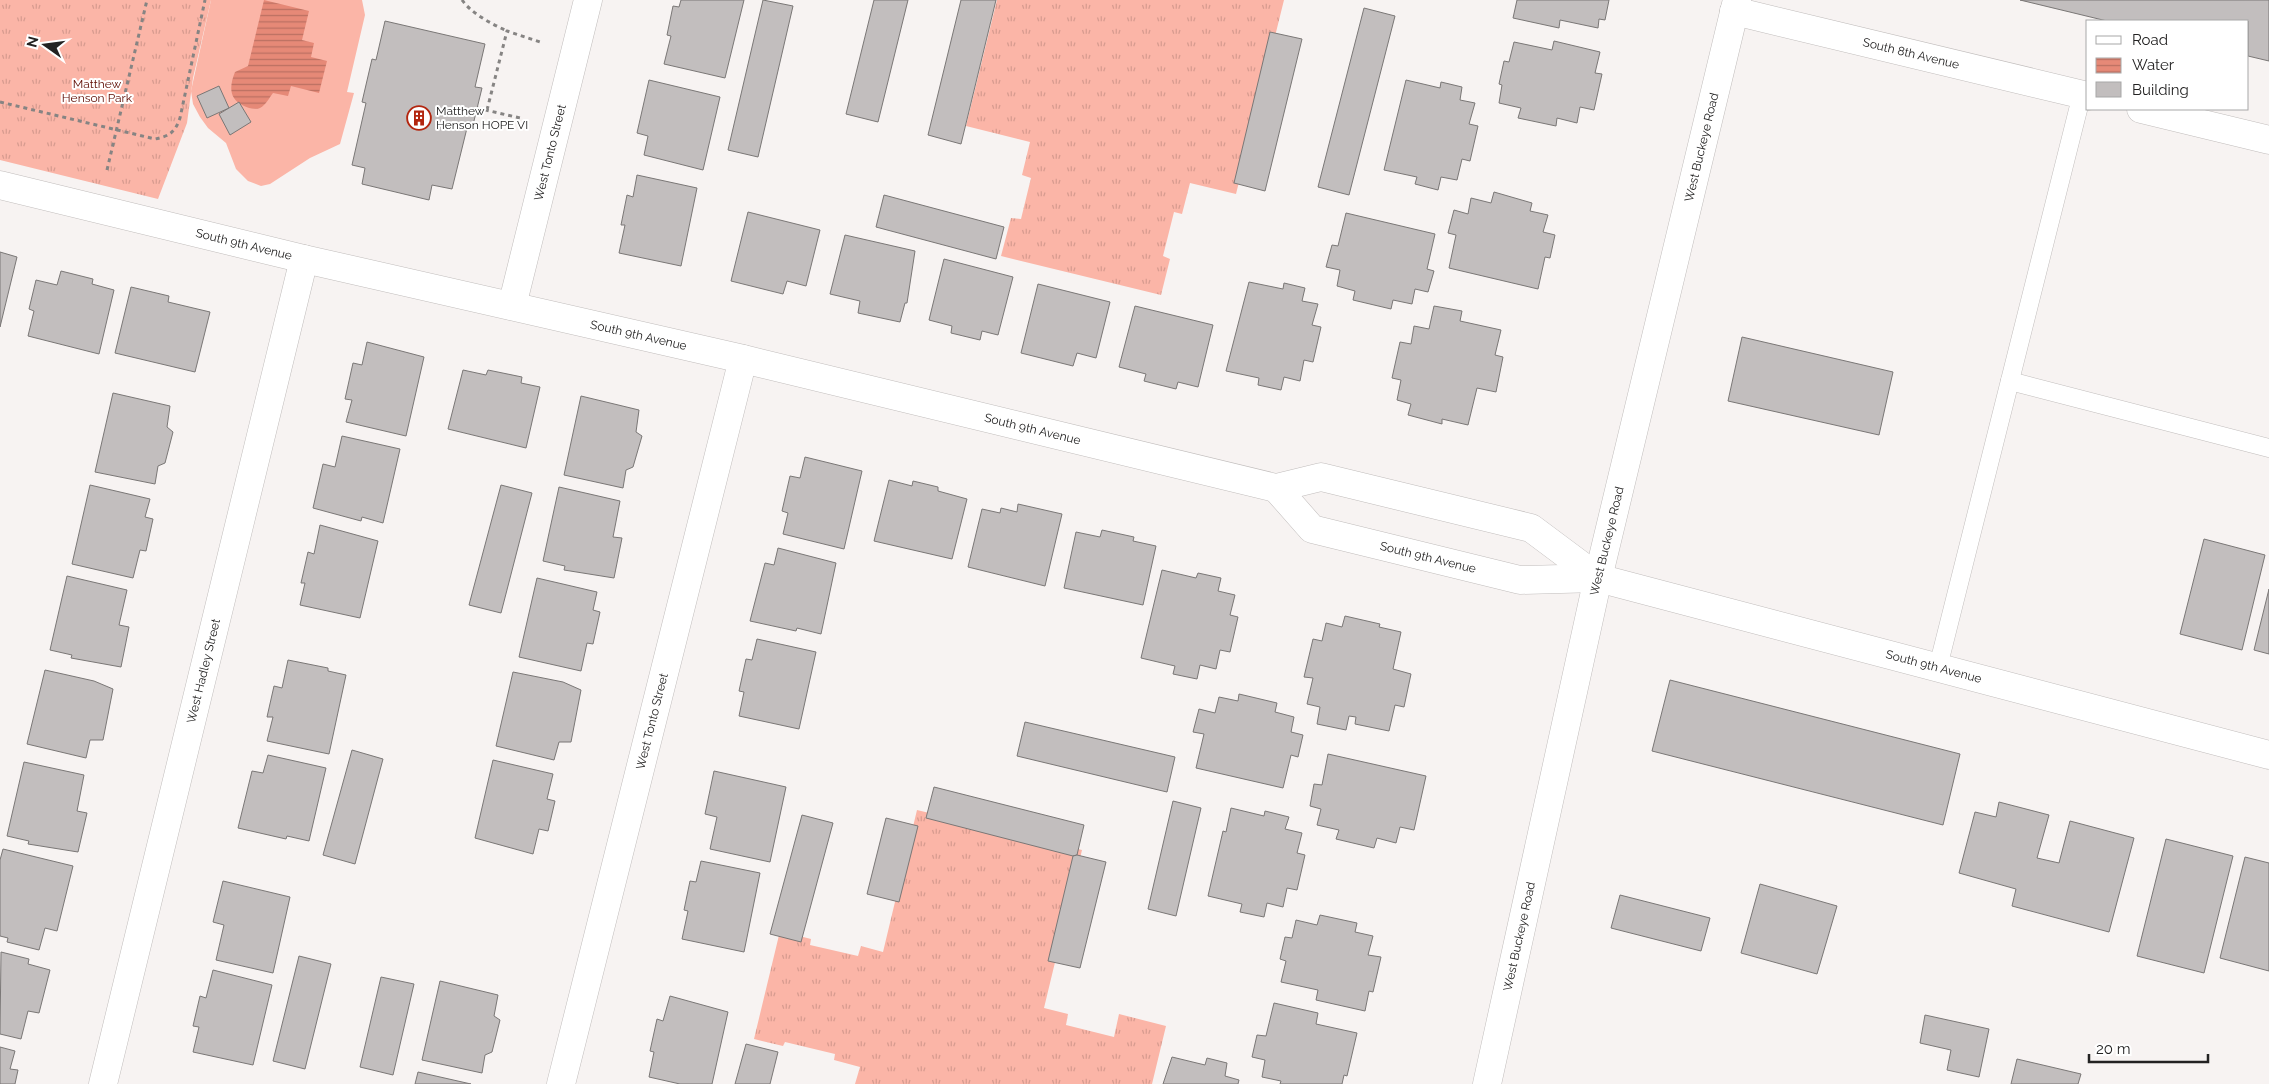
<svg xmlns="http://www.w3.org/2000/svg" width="2269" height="1084" font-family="Raleway,sans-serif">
<defs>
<pattern id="grass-tufts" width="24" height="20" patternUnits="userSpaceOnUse" patternTransform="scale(1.25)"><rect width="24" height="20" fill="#fbb5a7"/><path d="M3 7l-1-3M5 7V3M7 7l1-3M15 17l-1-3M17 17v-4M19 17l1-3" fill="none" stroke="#d79b8f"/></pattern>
<pattern id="water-rules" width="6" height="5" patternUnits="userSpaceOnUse" patternTransform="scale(1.25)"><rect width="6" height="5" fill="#e68977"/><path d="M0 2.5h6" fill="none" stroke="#ba7061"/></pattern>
</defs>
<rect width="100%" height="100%" fill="#f7f3f2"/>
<g fill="url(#grass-tufts)">
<polygon points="0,0 211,0 193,78 187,123 158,199 0,160"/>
<polygon points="997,0 1284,0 1236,194 1190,183 1182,214 1174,212 1163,256 1170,259 1161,295 1001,256 1011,218 1021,219 1031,178 1022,175 1030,142 966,126"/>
<polygon points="917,810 1082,850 1044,1008 1068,1014 1066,1025 1114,1037 1119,1014 1166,1026 1152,1084 855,1084 860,1067 834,1060 835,1054 785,1042 783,1046 754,1039 780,931 811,939 810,945 858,956 861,946 883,952"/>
</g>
<polygon fill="#fbb5a7" points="211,0 362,0 365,15 347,92 354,93 340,144 310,158 270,184 261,186 248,181 236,169 226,143 208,128 200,117 193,104 191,91"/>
<path fill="url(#water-rules)" d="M264,0L309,11L302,40L314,43L311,57L327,61L319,93L291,86L288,96L273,93C269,98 266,105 260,108C255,110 248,108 244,106C229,99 229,87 235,72L248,66Z"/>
<g fill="#c2bebe" stroke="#7a7776">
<polygon points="681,0 744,0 725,78 664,64 671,36 667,35 673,6 679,7"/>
<polygon points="763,0 793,6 758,157 728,150"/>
<polygon points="874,0 908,0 878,122 846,114"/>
<polygon points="961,0 996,0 961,144 928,135"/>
<polygon points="1517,0 1609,0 1605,20 1599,19 1598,28 1560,20 1559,28 1513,18"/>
<polygon points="2020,0 2269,0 2269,61 2248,56 2248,21 2107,21"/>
<polygon points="1364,8 1395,16 1349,195 1318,187"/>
<polygon points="385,21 485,44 475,87 482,88 472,129 467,128 452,189 432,185 429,200 362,184 365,168 352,165 366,103 362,102 372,59 376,60"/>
<polygon points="1270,32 1302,39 1265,191 1234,183"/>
<polygon points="1554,41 1600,52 1595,73 1602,74 1594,110 1580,107 1577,123 1557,118 1556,126 1518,118 1521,108 1499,103 1502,85 1499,84 1504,61 1509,62 1514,42 1552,50"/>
<polygon points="649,80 720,97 703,170 644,155 648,136 637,133"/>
<polygon points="1406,80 1440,88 1441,82 1462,87 1460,100 1475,103 1469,124 1478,126 1470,161 1462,159 1457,180 1441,177 1438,190 1415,184 1417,177 1384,170"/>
<polygon points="219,86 229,108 207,118 197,96"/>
<polygon points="239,102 251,122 230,135 219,114"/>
<polygon points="637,175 697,188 681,266 619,253 625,225 621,225 627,195 633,197"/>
<polygon points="1494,192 1532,203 1530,211 1548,215 1543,232 1555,235 1550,258 1545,257 1538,289 1449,268 1456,235 1448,233 1454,210 1468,214 1471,198 1491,203"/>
<polygon points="884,195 1004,227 996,259 876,227"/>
<polygon points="748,212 820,230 806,286 787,281 783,294 731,281"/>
<polygon points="1346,213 1435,234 1427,269 1434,271 1428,292 1415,289 1412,304 1393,300 1391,309 1353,300 1355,291 1337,286 1340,270 1326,267 1332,245 1338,246"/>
<polygon points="845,235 915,251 907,303 905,303 900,322 858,313 860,301 830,294"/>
<polygon points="0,252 17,257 0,327"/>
<polygon points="944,259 1013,277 998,335 982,331 980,340 951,333 952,326 929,320"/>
<polygon points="61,271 93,279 92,284 114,290 99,354 28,336 34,311 29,309 36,280 57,285"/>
<polygon points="1249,282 1283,289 1284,283 1305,288 1302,301 1318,304 1312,325 1321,327 1313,362 1304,360 1300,381 1284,377 1281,390 1258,385 1259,378 1226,371"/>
<polygon points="1038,284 1110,302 1096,358 1077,353 1073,366 1021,353"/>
<polygon points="131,287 169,296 168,302 210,312 195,372 115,353"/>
<polygon points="1135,306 1213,325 1198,387 1178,382 1176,389 1144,381 1146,374 1119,367"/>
<polygon points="1434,306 1462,311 1460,321 1501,330 1495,355 1503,357 1496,392 1477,388 1468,425 1442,419 1442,424 1408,415 1411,404 1397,400 1401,380 1392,378 1400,342 1411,344 1414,326 1429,329"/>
<polygon points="1742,337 1893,372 1879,435 1728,401"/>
<polygon points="367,342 424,357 406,436 346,422 352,400 345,399 353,363 362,365"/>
<polygon points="463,370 486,375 488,370 522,377 521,383 540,387 526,448 448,429"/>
<polygon points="113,393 170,406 167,427 173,432 165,463 158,466 155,484 95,472"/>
<polygon points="581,396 639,410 636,432 642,436 633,467 626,470 623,488 564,475"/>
<polygon points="342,436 400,449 383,523 362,517 361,521 313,508 323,464 335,467"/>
<polygon points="805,457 862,471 844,549 783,534 788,513 782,511 790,476 800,478"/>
<polygon points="889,480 912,486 913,481 938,487 938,491 967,499 952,559 874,541"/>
<polygon points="90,485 150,499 145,517 153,519 146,551 140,550 133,578 72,564"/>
<polygon points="501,485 532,493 501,613 469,605"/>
<polygon points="559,487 620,501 613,537 622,538 614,578 564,570 565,566 543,561"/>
<polygon points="1018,504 1062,514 1045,586 968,567 982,509 1000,513 1001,508 1017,512"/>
<polygon points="320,525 378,541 360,618 300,605 305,583 301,583 308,552 314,554"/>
<polygon points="1102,530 1134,537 1133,541 1156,546 1143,605 1064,588 1076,532 1100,537"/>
<polygon points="2204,539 2265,555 2242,650 2180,634"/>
<polygon points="778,548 836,563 821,634 797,628 796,631 750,621 765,563 774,565"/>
<polygon points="1162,570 1196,578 1198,573 1221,578 1218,591 1235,595 1230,615 1238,617 1230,652 1220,650 1216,669 1200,665 1197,679 1173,674 1175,666 1141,658"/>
<polygon points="67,576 127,590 119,625 129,627 121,667 71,658 72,655 50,650"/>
<polygon points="537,578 597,592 593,610 600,612 593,644 587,643 581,671 519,657"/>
<polygon points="2269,589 2269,654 2254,650"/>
<polygon points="1345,616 1380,624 1379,627 1401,632 1393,669 1411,674 1404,707 1395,705 1389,731 1355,724 1356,717 1349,716 1346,730 1317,724 1320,707 1307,704 1313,678 1304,677 1313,639 1322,641 1326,623 1342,627"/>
<polygon points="757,639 816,652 799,729 739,716 744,692 739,691 746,659 752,660"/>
<polygon points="288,660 328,668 328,671 346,675 329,754 267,741 273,717 267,717 274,686 282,688"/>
<polygon points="45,670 94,681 113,689 103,740 90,740 86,758 27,744"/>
<polygon points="513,672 563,682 581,690 571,742 559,742 554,760 496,746"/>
<polygon points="1670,680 1960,754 1943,825 1652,751"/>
<polygon points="1239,694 1277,703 1275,712 1294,717 1291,732 1303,735 1298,757 1291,755 1283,788 1196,768 1204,734 1193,732 1199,709 1215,713 1219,697 1238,701"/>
<polygon points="1025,722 1175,757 1167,792 1017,756"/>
<polygon points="352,750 383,759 355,864 323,855"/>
<polygon points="1328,754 1426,776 1414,830 1400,827 1396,843 1377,838 1374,848 1336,839 1339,830 1317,825 1321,809 1310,806 1314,784 1322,785"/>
<polygon points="268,755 326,768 309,841 287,836 286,839 238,828 252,771 263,773"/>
<polygon points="493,760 553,774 547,799 555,801 548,831 539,829 533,854 475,838"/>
<polygon points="24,762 84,775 77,811 87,813 78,852 28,844 29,841 7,836"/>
<polygon points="714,771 786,787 770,862 710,849 717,817 705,814"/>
<polygon points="934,787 1084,825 1077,855 1073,856 926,818"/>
<polygon points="1173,801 1201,808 1176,916 1148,909"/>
<polygon points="1999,802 2049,815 2037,858 2059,863 2070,821 2134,838 2109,932 2012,906 2016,889 1959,873 1975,812 1996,817"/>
<polygon points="1231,808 1264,816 1265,811 1289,817 1285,829 1302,833 1297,853 1305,855 1297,890 1287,888 1283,907 1267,903 1264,917 1240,912 1242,904 1208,896 1223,831 1226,832"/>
<polygon points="802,815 833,823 801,942 770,934"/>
<polygon points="886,818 918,826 899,902 867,894"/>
<polygon points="2166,839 2233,856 2204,973 2137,956"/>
<polygon points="3,849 73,866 57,931 45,928 39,950 7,942 8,938 0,936 0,860"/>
<polygon points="1077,855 1106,862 1080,968 1048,961 1073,856"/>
<polygon points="2245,857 2269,863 2269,971 2220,958"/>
<polygon points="701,861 760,873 744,952 682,939 688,911 684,910 690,881 696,882"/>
<polygon points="223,881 290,897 273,973 216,960 224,925 213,922"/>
<polygon points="1760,884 1837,906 1817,974 1741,953"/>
<polygon points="1620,895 1710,918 1701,951 1611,928"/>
<polygon points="1320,915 1357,923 1355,932 1373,936 1368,955 1381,957 1373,992 1369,991 1365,1011 1316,1000 1318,990 1281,982 1286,961 1280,959 1285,937 1292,938 1296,920 1317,925"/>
<polygon points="1,952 29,959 28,964 50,970 39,1013 28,1011 21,1039 0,1034"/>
<polygon points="299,956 331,964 305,1069 273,1061"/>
<polygon points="213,970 272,985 253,1065 193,1052 199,1027 193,1026 200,996 206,998"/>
<polygon points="381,977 414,984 393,1075 360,1067"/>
<polygon points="440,981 498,995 494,1016 500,1020 492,1052 485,1055 482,1073 422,1060"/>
<polygon points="670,996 728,1012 712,1084 680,1084 649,1077 654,1052 650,1051 657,1019 663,1021"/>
<polygon points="1274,1003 1318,1013 1316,1024 1357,1033 1347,1076 1344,1075 1342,1084 1280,1084 1281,1081 1262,1077 1265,1060 1252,1057 1257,1035 1266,1036"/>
<polygon points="1925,1015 1989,1029 1979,1077 1947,1070 1951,1050 1920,1043"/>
<polygon points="746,1044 778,1052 770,1084 735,1084"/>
<polygon points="0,1047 15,1051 10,1069 18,1070 15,1084 0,1084"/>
<polygon points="1172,1057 1205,1065 1207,1058 1227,1063 1225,1076 1239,1080 1238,1084 1163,1084"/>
<polygon points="2017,1059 2081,1074 2078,1084 2011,1084"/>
<polygon points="418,1072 471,1084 415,1084"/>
</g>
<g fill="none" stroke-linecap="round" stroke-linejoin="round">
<g stroke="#c1bdbc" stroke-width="19">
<g id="lane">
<polyline points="2010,381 2269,448"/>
<polyline points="1938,667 2082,94"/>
</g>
</g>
<g stroke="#c1bdbc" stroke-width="29">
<g id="street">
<path id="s1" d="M1734,11L2088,96"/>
<polyline points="2141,109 2269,140"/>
<path id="s2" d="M0,185L304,259L743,359L1276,488L1321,477L1531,528L1598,578"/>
<path id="s3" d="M512,306L588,0"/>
<path id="s4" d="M1276,488L1312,529L1520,580L1598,578L2269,755"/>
<path id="s5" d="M103,1084L304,259"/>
<path id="s6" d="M561,1084L743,359"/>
</g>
</g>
<g stroke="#c1bdbc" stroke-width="29">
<g id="secondary">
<path id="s7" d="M1487,1084L1598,578L1737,0"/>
</g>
</g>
<g stroke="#868483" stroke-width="3" stroke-dasharray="4 4" stroke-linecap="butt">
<path d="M462,0C472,14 492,24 507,31"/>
<path d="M0,102L155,139C170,136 175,132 180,118L205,0"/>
<polyline points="477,108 520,118"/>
<polyline points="487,110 507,31 540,42"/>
<polyline points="107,170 147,0"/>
</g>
<use href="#lane" stroke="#fff" stroke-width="18"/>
<use href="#street" stroke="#fff" stroke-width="28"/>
<use href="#secondary" stroke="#fff" stroke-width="28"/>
</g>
<defs>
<g id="building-ring" transform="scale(1.25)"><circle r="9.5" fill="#fff" stroke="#b3260f" stroke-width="1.5"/><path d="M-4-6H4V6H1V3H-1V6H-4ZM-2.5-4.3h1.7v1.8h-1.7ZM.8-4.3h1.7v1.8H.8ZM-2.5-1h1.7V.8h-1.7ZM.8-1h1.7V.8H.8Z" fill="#b3260f"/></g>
</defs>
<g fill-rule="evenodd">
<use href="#building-ring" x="419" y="118"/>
</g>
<g text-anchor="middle" stroke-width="4" stroke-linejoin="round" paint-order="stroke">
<g font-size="12" fill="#232222" stroke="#fff">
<text dy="4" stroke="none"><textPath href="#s1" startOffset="182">South 8th Avenue</textPath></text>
<text dy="4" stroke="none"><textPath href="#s7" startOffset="961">West Buckeye Road</textPath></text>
<text dy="4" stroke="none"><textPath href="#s3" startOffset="158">West Tonto Street</textPath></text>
<text dy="4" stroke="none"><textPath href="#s2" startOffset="251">South 9th Avenue</textPath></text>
<text dy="4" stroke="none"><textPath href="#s2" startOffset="656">South 9th Avenue</textPath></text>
<text dy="4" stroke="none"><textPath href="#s2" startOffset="1061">South 9th Avenue</textPath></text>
<text dy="4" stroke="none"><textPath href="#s7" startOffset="556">West Buckeye Road</textPath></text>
<text dy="4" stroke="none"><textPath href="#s4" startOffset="174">South 9th Avenue</textPath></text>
<text dy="4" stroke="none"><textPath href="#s4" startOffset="694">South 9th Avenue</textPath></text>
<text dy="4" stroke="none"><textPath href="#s5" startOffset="425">West Hadley Street</textPath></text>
<text dy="4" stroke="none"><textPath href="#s6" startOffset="374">West Tonto Street</textPath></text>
<text dy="4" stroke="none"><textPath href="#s7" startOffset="151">West Buckeye Road</textPath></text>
</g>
<g font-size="12" fill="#5e0a00" stroke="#fff">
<text x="97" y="88">Matthew<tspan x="97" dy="14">Henson Park</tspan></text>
</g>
<g font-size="12" fill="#232222" stroke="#fff" text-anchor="start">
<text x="436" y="115">Matthew<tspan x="436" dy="14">Henson HOPE VI</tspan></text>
</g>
</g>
<rect x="2086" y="20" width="162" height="90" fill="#ffffff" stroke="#a7a7a7"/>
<rect x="2096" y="36" width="25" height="8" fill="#ffffff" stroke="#a7a7a7"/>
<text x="2132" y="45" font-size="15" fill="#232222">Road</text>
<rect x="2096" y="58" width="25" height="15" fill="url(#water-rules)" stroke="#a7a7a7"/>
<text x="2132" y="70" font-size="15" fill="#232222">Water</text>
<rect x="2096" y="82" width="25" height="15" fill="#c2bebe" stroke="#a7a7a7"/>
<text x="2132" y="95" font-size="15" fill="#232222">Building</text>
<g transform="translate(45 45) rotate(284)" stroke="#ffffff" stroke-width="4" paint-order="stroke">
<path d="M0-4L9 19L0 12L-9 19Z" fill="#232222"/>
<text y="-8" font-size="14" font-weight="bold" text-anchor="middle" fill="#232222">N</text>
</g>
<path d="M2089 1054v8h119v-8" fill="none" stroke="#232222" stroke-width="2.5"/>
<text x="2096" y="1054" font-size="15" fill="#232222" stroke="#ffffff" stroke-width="4" paint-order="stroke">20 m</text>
</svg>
